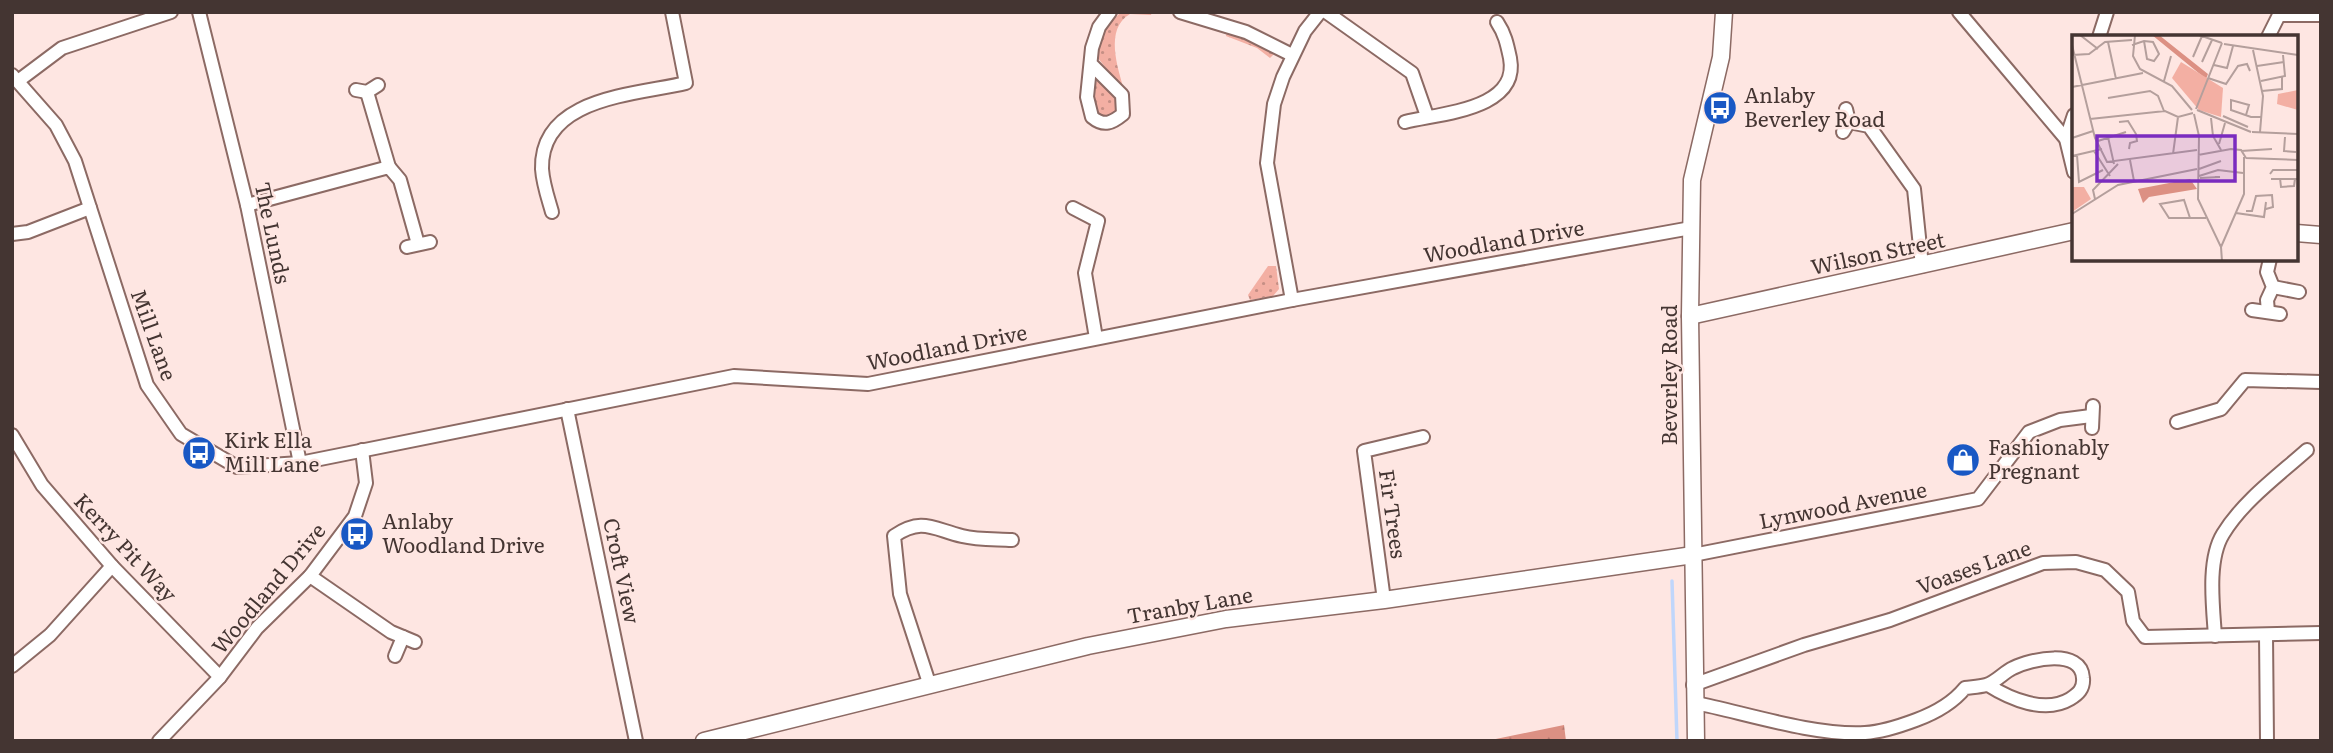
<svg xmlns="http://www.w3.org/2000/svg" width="2333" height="753" font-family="Literata,serif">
<defs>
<pattern id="grass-dots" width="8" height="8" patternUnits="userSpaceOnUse" patternTransform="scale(1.75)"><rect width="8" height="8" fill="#f3afa3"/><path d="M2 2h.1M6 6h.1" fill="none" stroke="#c68f85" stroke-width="1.8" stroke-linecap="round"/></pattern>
<pattern id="forest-firs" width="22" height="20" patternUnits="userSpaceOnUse" patternTransform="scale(1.75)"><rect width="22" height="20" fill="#dc9083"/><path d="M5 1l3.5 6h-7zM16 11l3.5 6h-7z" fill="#b4766c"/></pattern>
</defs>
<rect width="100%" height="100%" fill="#fee6e2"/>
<g fill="url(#grass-dots)">
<path d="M1121,12H1152L1151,15L1130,14C1104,29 1118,68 1124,90L1097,57L1103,30Z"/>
<polygon points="1227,31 1261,44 1275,53 1270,58 1257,48 1226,36"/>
<path d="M1097,81C1115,87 1128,107 1109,119C1091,116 1087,94 1097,81Z"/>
<polygon points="1268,266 1276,266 1279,289 1273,296 1250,300 1248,295"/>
</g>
<polygon fill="url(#forest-firs)" points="1564,725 1566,741 1486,741"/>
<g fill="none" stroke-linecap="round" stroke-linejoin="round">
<polyline stroke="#c0d6fb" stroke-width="3.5" points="1672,581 1677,741"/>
<g stroke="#8c6a64" stroke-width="16">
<g id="street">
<polyline points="199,12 247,205 300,463"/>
<polyline points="1180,12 1246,32 1292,55"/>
<polyline points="1326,12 1412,73 1427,116"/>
<polyline points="1959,12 2066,139 2074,172"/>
<polyline points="2279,15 2321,15"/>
<polyline points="2099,37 2107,12"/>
<polyline points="2268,37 2279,15"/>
<path d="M1092,65L1122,95L1123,114C1112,123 1104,127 1092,117L1087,97L1092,48L1099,27L1110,12"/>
<polyline points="12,75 56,125 75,161 147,385 181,434 237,467 300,463 734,376 868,384 1292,300 1691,228"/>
<polyline points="18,81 62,48 171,12"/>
<polyline points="356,90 367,92 378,85"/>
<polyline points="367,92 389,167"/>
<path d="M1405,122C1440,113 1520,110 1510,58C1507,44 1505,34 1497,22"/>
<polyline points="1849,122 1869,126 1914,189 1922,266"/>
<polyline points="1843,132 1849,122 1846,109"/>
<polyline points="2066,139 2074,115"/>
<polyline points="247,205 389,167 400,180 418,244"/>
<polyline points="1073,208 1098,221 1085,273 1096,338"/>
<path d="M552,212C548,198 543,184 542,169C540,97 635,95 686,83L672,12"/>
<polyline points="12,234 28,232 90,208"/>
<polyline points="407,247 430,242"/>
<polyline points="2273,287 2299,292"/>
<polyline points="1292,300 1267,163 1274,104 1283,77 1305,31 1320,12"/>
<polyline points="2252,310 2280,314"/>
<polyline points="2268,312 2267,300 2273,287 2267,272 2270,259"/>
<polyline points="567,409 636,741"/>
<polyline points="2177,422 2221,409 2245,380 2321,382"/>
<polyline points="2092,428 2093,406"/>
<polyline points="12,435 42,485 112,566 220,677"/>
<polyline points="1693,555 1978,499 2029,432 2060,420 2091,416"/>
<polyline points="310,576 391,632 415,642"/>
<polyline points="1384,600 1364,451 1423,437"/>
<polyline points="2266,635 2267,741"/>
<path d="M2215,636C2213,606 2207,560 2223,534C2243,501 2279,475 2307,450"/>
<polyline points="395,656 403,637"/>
<polyline points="12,666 50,635 112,566"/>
<polyline points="1693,685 1804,645 1890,620 2043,563 2076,562 2105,570 2128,592 2133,621 2145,637 2321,633"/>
<path d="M930,686L900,594L894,536C922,517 933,529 962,536C978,540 996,539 1012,540"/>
<path d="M1696,703C1745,713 1815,736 1865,733C1882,732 1900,726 1916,720C1935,713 1952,704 1965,688C1972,687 1979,687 1986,685C1996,682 2004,672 2013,668C2031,659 2081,648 2083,678C2084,689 2078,694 2070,699C2045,714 2010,699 1988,685"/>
<polyline points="159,741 220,677 257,628 310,576 355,516 366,483 362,450"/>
</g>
</g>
<g stroke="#8c6a64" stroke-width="19">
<g id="secondary">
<polyline points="2296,233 2321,235"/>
<polyline points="1690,316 2074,231"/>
<polyline points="704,741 1088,646 1226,619 1384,600 1693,555"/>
<polyline points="1696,741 1690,316 1692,180 1721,57 1724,12"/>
</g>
</g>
<use href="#street" stroke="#fff" stroke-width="12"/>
<use href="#secondary" stroke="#fff" stroke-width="16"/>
</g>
<defs>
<g id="bus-disc" transform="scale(1.75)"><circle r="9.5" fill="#1958c4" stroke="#fee6e2"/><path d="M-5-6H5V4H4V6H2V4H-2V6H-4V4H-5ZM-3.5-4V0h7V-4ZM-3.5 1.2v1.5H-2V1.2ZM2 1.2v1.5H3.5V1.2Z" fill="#fff"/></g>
<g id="shop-disc" transform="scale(1.75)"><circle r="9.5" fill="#1958c4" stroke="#fee6e2"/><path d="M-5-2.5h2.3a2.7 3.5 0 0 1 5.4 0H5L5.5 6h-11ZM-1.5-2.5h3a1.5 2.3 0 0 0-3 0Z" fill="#fff"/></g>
</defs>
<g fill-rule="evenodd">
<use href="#bus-disc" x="1720" y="108"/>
<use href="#bus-disc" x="199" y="453"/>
<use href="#shop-disc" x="1963" y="460"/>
<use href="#bus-disc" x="357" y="534"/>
</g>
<g text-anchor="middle" stroke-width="5" stroke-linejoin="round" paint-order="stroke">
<g font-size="21" fill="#443532" stroke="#fee6e2" text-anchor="start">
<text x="1744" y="103">Anlaby<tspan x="1744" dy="24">Beverley Road</tspan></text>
<text x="224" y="448">Kirk Ella<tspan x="224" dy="24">Mill Lane</tspan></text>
<text x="1988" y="455">Fashionably<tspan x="1988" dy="24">Pregnant</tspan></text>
<text x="382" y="529">Anlaby<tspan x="382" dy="24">Woodland Drive</tspan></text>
</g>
<g font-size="21" fill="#443532" stroke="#fee6e2">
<text transform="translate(272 233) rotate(78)" y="7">The Lunds</text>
<text transform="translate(1504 242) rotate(-10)" y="7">Woodland Drive</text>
<text transform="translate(1878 254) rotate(-12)" y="7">Wilson Street</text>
<text transform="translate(153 335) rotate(70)" y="7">Mill Lane</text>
<text transform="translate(947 348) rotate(-11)" y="7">Woodland Drive</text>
<text transform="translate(1670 375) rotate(-90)" y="7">Beverley Road</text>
<text transform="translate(1843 506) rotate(-11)" y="7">Lynwood Avenue</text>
<text transform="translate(1392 514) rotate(82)" y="7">Fir Trees</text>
<text transform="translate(125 548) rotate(47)" y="7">Kerry Pit Way</text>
<text transform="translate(1974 568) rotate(-20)" y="7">Voases Lane</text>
<text transform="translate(621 571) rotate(78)" y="7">Croft View</text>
<text transform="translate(269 589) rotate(-50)" y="7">Woodland Drive</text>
<text transform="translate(1190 606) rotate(-10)" y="7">Tranby Lane</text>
</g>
</g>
<g transform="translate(2072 35)">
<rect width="226" height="226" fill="#fee6e2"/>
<path d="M80,0H87L136,39L134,44ZM118,144L125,154L77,162L71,168L66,154Z" fill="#dc9083"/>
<path d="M0,152H12L19,164L0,177Z" fill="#f3afa3"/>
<path d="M109,27L151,53L149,82L127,75L100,43Z" fill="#f3afa3"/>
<path d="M226,55V75L205,69L206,59Z" fill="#f3afa3"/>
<path fill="none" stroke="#b49f9c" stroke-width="2" d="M8,0L26,14M63,0L61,21L68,34L100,51L120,75M127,0L150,8M36,7L44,44M152,9L226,20M0,10L23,103L35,127L125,115M60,10L72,6L81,7L87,19L82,26L75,24L72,6M181,15L191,61L188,97M0,20L17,19L33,7L60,5M121,22L130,1M130,27L140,5M142,30L155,33L161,11M185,31L212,27M136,43L154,49L166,31L175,29L178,36M92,46L99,21M189,46L213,41L211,20M0,52L71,38M190,56L210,54V42M36,63L78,56L86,61L92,76M124,74L150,8M125,75L179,97M122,79L127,101L126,164L149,212L150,226M174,80L177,70L159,65V75L179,82H189M151,81L176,92M139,83L141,101L149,115M18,84L93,76L106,82L121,78M47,87L56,86L64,99L65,106L58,108L57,114M180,97L226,99M36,102L42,129M213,102L212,116L224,117M0,103L21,96M26,106L54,97M147,109L153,88M22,116L38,141M169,116L200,114M101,119L106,82M5,120L7,147L31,135M126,120L159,114L169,115L174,123M0,121L30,114M174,123L226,125M58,125L62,146M127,134L149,126M198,139L201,135H226M127,141L146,135L171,138M128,143L148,142H143M208,143L209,152L222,151L223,144M199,144H226M23,164L21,155L46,129M174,176H180L184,161L200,160L201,172L194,174M164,178L192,182L194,167M0,179L46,150L125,134M118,183L112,165L88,169L97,183H134M149,212L172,159V122"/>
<path fill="#7b2cbf" fill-opacity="0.15" stroke="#7b2cbf" stroke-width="3.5" d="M25,101H163V146H25Z"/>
<rect width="226" height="226" fill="none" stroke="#443532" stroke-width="3.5"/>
</g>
<rect width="2333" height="753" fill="none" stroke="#443532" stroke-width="28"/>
</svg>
